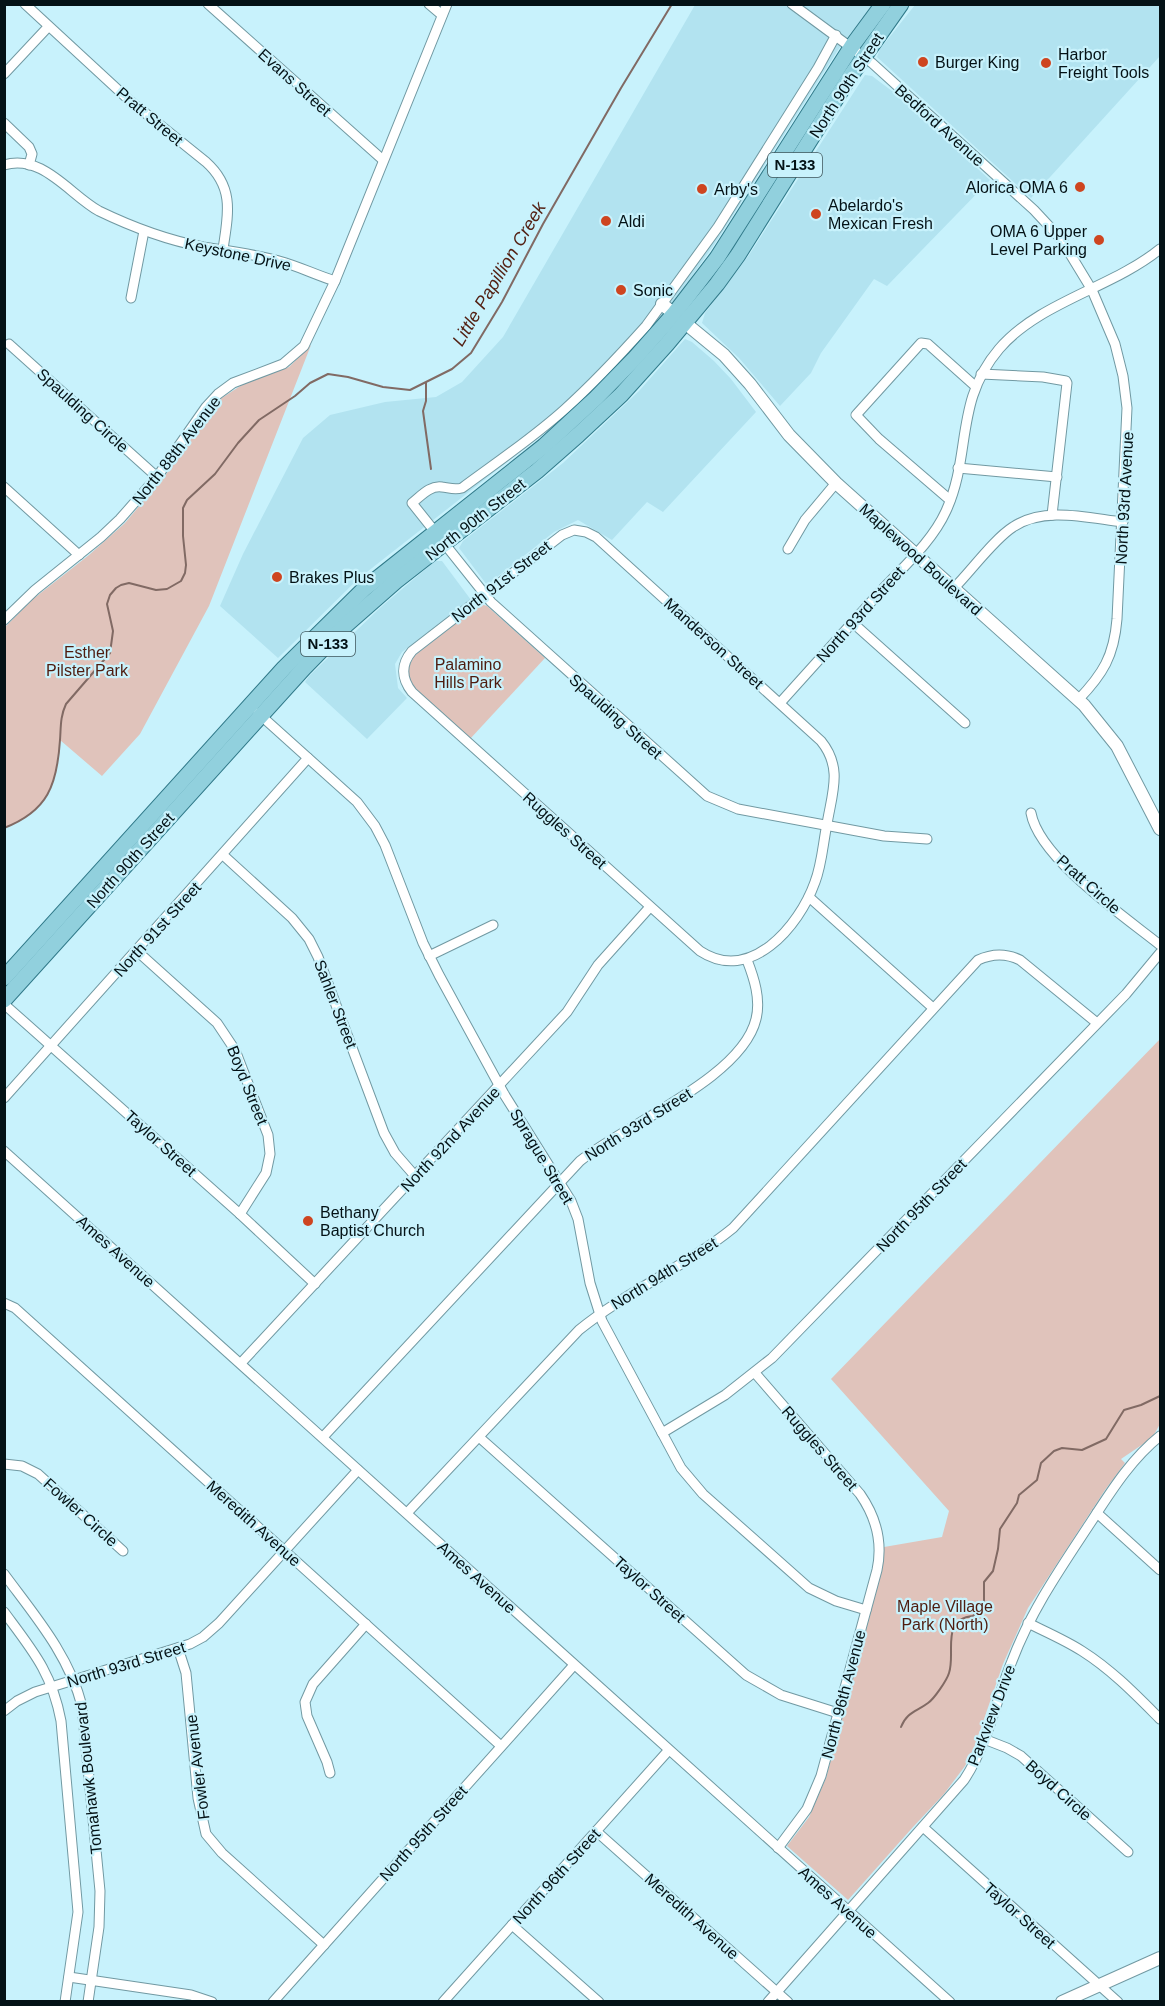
<svg xmlns="http://www.w3.org/2000/svg" width="1165" height="2006" font-family="Helvetica,sans-serif">
<rect width="100%" height="100%" fill="#c8f2fc"/>
<g fill="#b2e3f0">
<polygon points="695,5 872,5 838,50 716,242 683,289 631,353 602,382 553,426 358,579 278,658 220,606 243,554 303,438 330,415 385,402 436,397 462,382 503,337"/>
<polygon points="915,5 1160,5 1160,56 1031,198 877,57 880,49"/>
<polygon points="865,75 872,76 896,94 990,180 887,286 874,279 821,353 811,373 780,406 739,358 702,323 705,313 749,255"/>
<polygon points="685,339 692,342 714,361 731,379 756,412 663,512 647,502 612,540 578,520 554,532 487,585 459,548 463,541 563,463 639,391"/>
<polygon points="435,561 442,561 471,600 402,652 395,664 398,688 407,698 367,739 305,682 309,676 381,607"/>
</g>
<g fill="#e0c3bb">
<path d="M311,345L209,606L140,734L102,776L60,740C54,786 52,809 5,828L4,628L33,599L89,555L125,523L167,473L217,401L245,383L289,367Z"/>
<polygon points="481,604 487,606 545,658 470,739 411,685 407,670 414,656"/>
<polygon points="1160,1039 1160,1424 1152,1438 1121,1459 1125,1463 1105,1490 1028,1608 1003,1664 974,1748 965,1766 944,1794 913,1827 848,1900 787,1846 809,1817 826,1778 881,1574 884,1547 942,1537 949,1511 831,1379"/>
</g>
<g fill="none" stroke-linecap="round" stroke-linejoin="round">
<g stroke="#816a64" stroke-width="2">
<polyline points="426,383 426,401 423,411 431,469"/>
<path d="M4,828C48,811 57,785 60,740C61,727 60,717 66,704L110,653L113,631L107,604L110,595L116,588L121,585L129,583L156,590L167,589L181,581L185,573L186,565L183,536V508L187,500L215,474L238,443L259,420L295,396L310,383L328,374L348,377L383,387L410,390L452,369L471,353L502,302L543,224L621,88L672,4"/>
<path d="M901,1727C907,1712 916,1712 928,1703C934,1699 947,1680 949,1673C956,1653 940,1619 973,1616L984,1603V1582L993,1571L998,1549L1000,1529L1017,1503L1019,1495L1037,1480L1041,1463L1054,1451L1062,1448L1082,1450L1106,1439L1124,1410L1141,1405L1160,1396"/>
</g>
<g stroke="#7199a2" stroke-width="11">
<g id="minor">
<path d="M25,4L129,100L206,162C235,188 228,215 223,249"/>
<polyline points="208,4 383,160"/>
<polyline points="429,4 442,15"/>
<path d="M792,4L872,63L1034,210L1061,239L1092,290L1115,344L1123,376L1127,408L1117,619C1114,656 1103,674 1078,700"/>
<path d="M836,35L818,68L718,227L646,326C620,355 594,383 565,409C533,438 497,462 462,488C454,490 450,488 442,487C430,485 421,496 412,503L491,602L707,796L738,809L884,836L927,839"/>
<polyline points="4,74 48,27"/>
<polyline points="4,123 29,147 32,154 29,165"/>
<path d="M4,165C42,153 70,195 99,211C132,227 167,240 203,247C228,251 254,254 279,261C298,266 316,275 335,281"/>
<polyline points="131,298 144,231"/>
<polyline points="9,344 157,477"/>
<polyline points="981,374 1043,377 1066,381 1067,383 1052,515"/>
<polyline points="958,468 1057,477"/>
<polyline points="4,487 79,555"/>
<polyline points="950,500 879,439 856,415 921,343 928,344 975,386"/>
<path d="M574,530L586,532L596,537L821,741C843,768 832,793 827,824C823,843 822,864 815,882C799,927 750,984 700,951L412,692C401,678 401,664 412,651L562,535Z"/>
<polyline points="788,549 805,520 836,483"/>
<path d="M954,588C971,571 994,539 1013,527C1044,506 1088,518 1123,522"/>
<polyline points="4,620 35,590 101,537 120,519 157,477 206,407 218,394 233,383 283,364 304,346 335,281 447,4"/>
<polyline points="853,623 965,723"/>
<path d="M780,703C813,666 847,629 880,592C903,567 932,542 946,511C972,454 954,402 999,349C1039,302 1112,288 1160,249"/>
<polyline points="258,713 357,802 375,826 385,845 423,943 439,975 504,1094 571,1201 578,1219 590,1283 602,1321 681,1468 703,1494 809,1588 836,1601 866,1610"/>
<path d="M1031,813C1039,858 1125,917 1160,945"/>
<polyline points="223,855 292,918 309,939 318,957 384,1133 395,1153 415,1176"/>
<polyline points="809,897 933,1008"/>
<polyline points="137,951 217,1023 235,1050 268,1135 270,1154 266,1173 240,1214"/>
<polyline points="429,956 493,925"/>
<polyline points="4,1004 240,1214 315,1284"/>
<polyline points="4,1098 308,758"/>
<path d="M4,1151C320,1434 633,1720 950,2002"/>
<polyline points="4,1303 15,1308 501,1746"/>
<polyline points="241,1363 567,1012 598,965 650,907"/>
<path d="M755,1373L860,1494C876,1517 883,1542 877,1570L821,1776L807,1809L778,1848"/>
<polyline points="662,1433 725,1395 772,1358 1126,994 1160,953"/>
<path d="M323,1437L580,1161C626,1124 742,1078 756,1019C761,999 754,978 747,960"/>
<polyline points="479,1437 746,1675 781,1695 838,1713"/>
<polyline points="4,1464 22,1466 38,1474 123,1551"/>
<path d="M407,1513L579,1330C627,1291 685,1267 733,1228L978,960C993,953 1006,953 1020,960L1097,1023"/>
<polyline points="1097,1513 1160,1570"/>
<path d="M4,1574C35,1616 69,1655 82,1706L100,1891L99,1927L88,2002"/>
<path d="M4,1612C33,1651 52,1673 61,1721L78,1912L65,2002"/>
<path d="M1028,1623C1046,1632 1065,1640 1082,1651C1112,1670 1136,1695 1160,1719"/>
<polyline points="178,1648 186,1673 198,1798 206,1834 222,1853 324,1945"/>
<polyline points="4,1711 17,1701 35,1692 190,1644 203,1637 219,1623 358,1470"/>
<polyline points="984,1739 1007,1748 1021,1756 1128,1852"/>
<polyline points="330,1773 327,1762 307,1716 305,1702 313,1684 366,1624"/>
<polyline points="923,1827 1118,2002"/>
<polyline points="596,1831 788,2002"/>
<polyline points="512,1925 599,2002"/>
<polyline points="69,1977 191,1995 212,2002"/>
<polyline points="273,2002 574,1665"/>
<polyline points="443,2002 668,1751"/>
<path d="M768,2002L964,1780C988,1744 996,1700 1012,1661C1031,1611 1060,1569 1089,1525C1110,1493 1130,1460 1160,1436"/>
</g>
</g>
<g stroke="#7199a2" stroke-width="14">
<g id="tertiary">
<polyline points="662,304 724,355 750,384 789,435 836,483 1084,705 1117,746 1160,829"/>
<polyline points="1062,2002 1160,1958"/>
</g>
</g>
<g stroke="#307989" stroke-width="17">
<g id="primary">
<polyline points="4,978 284,668 364,589 544,446 596,398 635,358 674,314 717,258 852,46 883,4"/>
<polyline points="4,1000 304,668 347,624 396,581 537,471 578,435 621,395 667,344 717,284 738,255 849,78 901,4"/>
</g>
</g>
<use href="#minor" stroke="#fff" stroke-width="9"/>
<use href="#tertiary" stroke="#fff" stroke-width="12"/>
<use href="#primary" stroke="#91d0dd" stroke-width="15"/>
</g>
<g fill="#ce4520" stroke="#c8f2fc" stroke-width="2">
<circle cx="923" cy="62" r="6"/>
<circle cx="1046" cy="63" r="6"/>
<circle cx="1080" cy="187" r="6"/>
<circle cx="702" cy="189" r="6"/>
<circle cx="816" cy="214" r="6"/>
<circle cx="606" cy="221" r="6"/>
<circle cx="1099" cy="240" r="6"/>
<circle cx="621" cy="290" r="6"/>
<circle cx="277" cy="577" r="6"/>
<circle cx="308" cy="1221" r="6"/>
</g>
<g text-anchor="middle" stroke-width="4.5" stroke-linejoin="round" paint-order="stroke">
<g fill="#c8f2fc" stroke="#3f555b" stroke-width="1.5">
<rect x="768" y="153" width="54" height="24" rx="4.5"/>
<rect x="301" y="632" width="54" height="24" rx="4.5"/>
</g>
<g font-size="15" font-weight="bold" fill="#041216">
<text x="795" y="170">N-133</text>
<text x="328" y="649">N-133</text>
</g>
<g font-size="16" fill="#041216" stroke="#c8f2fc" text-anchor="start">
<text x="1058" y="60">Harbor<tspan x="1058" dy="18">Freight Tools</tspan></text>
<text x="935" y="68">Burger King</text>
<text x="1068" y="193" text-anchor="end">Alorica OMA 6</text>
<text x="714" y="195">Arby's</text>
<text x="828" y="211">Abelardo's<tspan x="828" dy="18">Mexican Fresh</tspan></text>
<text x="618" y="227">Aldi</text>
<text x="1087" y="237" text-anchor="end">OMA 6 Upper<tspan x="1087" dy="18">Level Parking</tspan></text>
<text x="633" y="296">Sonic</text>
<text x="289" y="583">Brakes Plus</text>
<text x="320" y="1218">Bethany<tspan x="320" dy="18">Baptist Church</tspan></text>
</g>
<g font-size="16" fill="#041216" stroke="#c8f2fc">
<text transform="translate(295 82) rotate(42)" y="6">Evans Street</text>
<text transform="translate(846 85) rotate(-57)" y="6">North 90th Street</text>
<text transform="translate(150 116) rotate(40)" y="6">Pratt Street</text>
<text transform="translate(940 125) rotate(42)" y="6">Bedford Avenue</text>
<text transform="translate(238 254) rotate(12)" y="6">Keystone Drive</text>
<text transform="translate(83 410) rotate(42)" y="6">Spaulding Circle</text>
<text transform="translate(176 450) rotate(-52)" y="6">North 88th Avenue</text>
<text transform="translate(1124 498) rotate(-87)" y="6">North 93rd Avenue</text>
<text transform="translate(475 519) rotate(-38)" y="6">North 90th Street</text>
<text transform="translate(921 559) rotate(42)" y="6">Maplewood Boulevard</text>
<text transform="translate(501 581) rotate(-38)" y="6">North 91st Street</text>
<text transform="translate(860 614) rotate(-48)" y="6">North 93rd Street</text>
<text transform="translate(714 643) rotate(42)" y="6">Manderson Street</text>
<text transform="translate(616 716) rotate(42)" y="6">Spaulding Street</text>
<text transform="translate(565 830) rotate(42)" y="6">Ruggles Street</text>
<text transform="translate(130 860) rotate(-48)" y="6">North 90th Street</text>
<text transform="translate(1089 884) rotate(42)" y="6">Pratt Circle</text>
<text transform="translate(157 929) rotate(-48)" y="6">North 91st Street</text>
<text transform="translate(336 1004) rotate(69)" y="6">Sahler Street</text>
<text transform="translate(248 1085) rotate(68)" y="6">Boyd Street</text>
<text transform="translate(638 1124) rotate(-32)" y="6">North 93rd Street</text>
<text transform="translate(450 1139) rotate(-47)" y="6">North 92nd Avenue</text>
<text transform="translate(161 1143) rotate(42)" y="6">Taylor Street</text>
<text transform="translate(542 1156) rotate(59)" y="6">Sprague Street</text>
<text transform="translate(921 1205) rotate(-46)" y="6">North 95th Street</text>
<text transform="translate(116 1251) rotate(42)" y="6">Ames Avenue</text>
<text transform="translate(664 1273) rotate(-32)" y="6">North 94th Street</text>
<text transform="translate(820 1448) rotate(49)" y="6">Ruggles Street</text>
<text transform="translate(81 1512) rotate(42)" y="6">Fowler Circle</text>
<text transform="translate(254 1523) rotate(42)" y="6">Meredith Avenue</text>
<text transform="translate(477 1577) rotate(42)" y="6">Ames Avenue</text>
<text transform="translate(650 1589) rotate(42)" y="6">Taylor Street</text>
<text transform="translate(126 1664) rotate(-17)" y="6">North 93rd Street</text>
<text transform="translate(843 1694) rotate(-75)" y="6">North 96th Avenue</text>
<text transform="translate(991 1715) rotate(-69)" y="6">Parkview Drive</text>
<text transform="translate(197 1767) rotate(-97)" y="6">Fowler Avenue</text>
<text transform="translate(88 1778) rotate(-96)" y="6">Tomahawk Boulevard</text>
<text transform="translate(1059 1790) rotate(42)" y="6">Boyd Circle</text>
<text transform="translate(423 1833) rotate(-48)" y="6">North 95th Street</text>
<text transform="translate(556 1876) rotate(-48)" y="6">North 96th Street</text>
<text transform="translate(838 1902) rotate(42)" y="6">Ames Avenue</text>
<text transform="translate(1020 1915) rotate(42)" y="6">Taylor Street</text>
<text transform="translate(692 1916) rotate(42)" y="6">Meredith Avenue</text>
</g>
<g font-size="16" fill="#4f1c0f" stroke="#c8f2fc">
<text x="87" y="658">Esther<tspan x="87" dy="18">Pilster Park</tspan></text>
<text x="468" y="670">Palamino<tspan x="468" dy="18">Hills Park</tspan></text>
<text x="945" y="1612">Maple Village<tspan x="945" dy="18">Park (North)</tspan></text>
</g>
<g font-size="18" font-style="italic" fill="#542114" stroke="#c8f2fc">
<text transform="translate(499 274) rotate(-59)" y="6">Little Papillion Creek</text>
</g>
</g>
<rect width="1165" height="2006" fill="none" stroke="#041216" stroke-width="12"/>
</svg>
